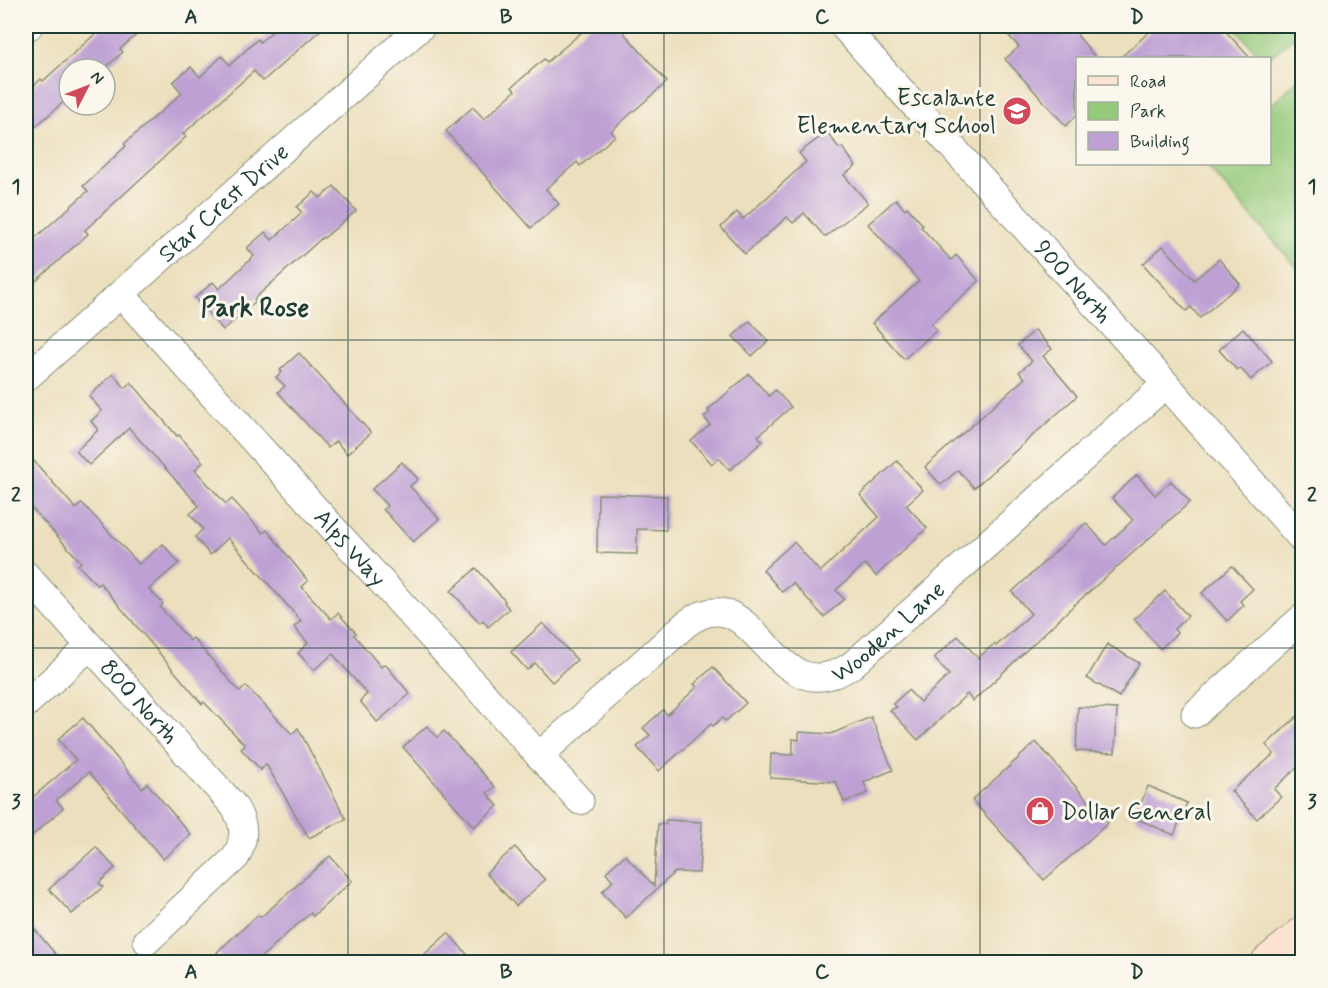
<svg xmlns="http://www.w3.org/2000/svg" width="1328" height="988" font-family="Mynerve,sans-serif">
<rect width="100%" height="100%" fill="#fbf7ec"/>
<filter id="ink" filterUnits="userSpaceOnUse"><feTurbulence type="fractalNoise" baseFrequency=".0167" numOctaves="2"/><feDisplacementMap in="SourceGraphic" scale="12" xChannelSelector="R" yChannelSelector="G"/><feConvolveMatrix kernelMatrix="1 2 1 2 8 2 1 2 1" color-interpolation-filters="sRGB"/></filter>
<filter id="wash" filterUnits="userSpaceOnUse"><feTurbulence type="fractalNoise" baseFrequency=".008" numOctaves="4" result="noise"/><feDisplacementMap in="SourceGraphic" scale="24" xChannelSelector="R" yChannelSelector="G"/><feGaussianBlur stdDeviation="1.35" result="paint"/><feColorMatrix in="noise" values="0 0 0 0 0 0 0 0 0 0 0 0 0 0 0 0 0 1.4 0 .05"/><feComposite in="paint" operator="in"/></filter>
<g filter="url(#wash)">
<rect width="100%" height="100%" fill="#ecdfbd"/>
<g fill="#96ca7b" stroke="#5a8458" stroke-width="1.5">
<polygon points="1233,26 1302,26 1302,40 1300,42 1294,37 1269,58 1262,58"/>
<polygon points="1302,76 1302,273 1205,164 1270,164 1270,106"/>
</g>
<g id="blocks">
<g fill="#bea0d4">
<polygon points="104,26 147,26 120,49 123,52 104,69 69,69 69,97 26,135 26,93 41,79 43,81"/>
<polygon points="279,26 325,26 263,81 254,71 183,134 186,137 85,230 88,234 26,290 26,246 88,191 83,186 126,146 124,144 182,93 173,82 191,67 200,77 222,56 230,65 258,39 260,42"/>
<polygon points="589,26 618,26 667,82 611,131 615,136 580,166 577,162 546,189 559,204 531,228 446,131 473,107 484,119 515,91 512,87 544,59 547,62"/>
<polygon points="1000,26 1074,26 1078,36 1096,58 1077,58 1077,115 1066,126 1005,59 1019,47"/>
<polygon points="1156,26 1221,26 1250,58 1120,58"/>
<polygon points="827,132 839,148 842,147 856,166 844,175 868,203 825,237 804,213 793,223 787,217 745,254 721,227 737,212 743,219 806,162 799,153"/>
<polygon points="334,186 356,211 324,238 323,237 254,299 256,301 223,330 195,298 213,282 219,289 254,256 247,248 265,232 272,240 302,213 297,207 314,192 320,198"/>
<polygon points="896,199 904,209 907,207 923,225 921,227 951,260 956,255 979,281 931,324 937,330 904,359 872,323 919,281 868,224"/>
<polygon points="1163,246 1194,280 1219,259 1240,284 1200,318 1191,307 1186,311 1143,264"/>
<polygon points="750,321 768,341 752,356 733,336"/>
<polygon points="1243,328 1272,361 1251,380 1240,368 1237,370 1219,350"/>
<polygon points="1035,330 1052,349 1043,356 1077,396 974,488 958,470 941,485 925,467 1025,378 1019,372 1032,361 1018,345"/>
<polygon points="299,353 371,433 347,454 336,441 328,448 278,392 285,386 276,377 282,372 280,370"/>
<polygon points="113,374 125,388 131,382 177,436 179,435 203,462 195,470 226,504 232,499 263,533 267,530 308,581 302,587 331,619 338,613 356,633 354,635 381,667 385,664 410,694 377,722 360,701 367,694 333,654 314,670 298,653 308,643 294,627 301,621 228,538 210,555 195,537 203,529 190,514 199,506 129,428 89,465 76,451 98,430 91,421 102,411 89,396"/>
<polygon points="749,374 769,396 775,390 791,407 758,436 763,441 730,470 719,458 712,464 691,441 710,425 704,417 710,412 708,410"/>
<polygon points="26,452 76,509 82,503 139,564 163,544 179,563 149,589 163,604 160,607 190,641 193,638 240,692 246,686 292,734 298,728 346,819 309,838 266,764 261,770 241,749 245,745 204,702 202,704 100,583 97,585 78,565 81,562 26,502"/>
<polygon points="897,461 923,490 906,505 927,528 876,576 865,564 836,590 844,599 824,617 793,583 782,592 763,570 794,542 820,572 879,517 860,495"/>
<polygon points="402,462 418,479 410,486 439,519 413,542 383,509 387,506 372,489"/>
<polygon points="1137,475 1155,495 1171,481 1190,502 1072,607 973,701 967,694 918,740 890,710 897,707 893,704 908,690 920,702 949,675 934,658 958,636 978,658 994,644 996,646 1031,614 1012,592 1086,523 1106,545 1133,520 1112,498"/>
<polygon points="598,494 667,496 666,530 637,529 637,554 597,553"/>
<polygon points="1232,566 1253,589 1240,601 1244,605 1227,621 1202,593"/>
<polygon points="476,568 505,601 504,602 509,609 488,627 483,620 480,623 451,591"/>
<polygon points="1165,591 1188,616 1174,629 1177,633 1160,649 1134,619"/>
<polygon points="543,623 577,660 552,682 535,663 527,670 511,652"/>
<polygon points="1107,644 1139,663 1119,697 1087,678"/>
<polygon points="713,667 746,703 726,721 722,718 713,726 711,724 659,771 637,747 650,735 643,728 663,710 667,715 697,687 694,684"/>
<polygon points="1078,707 1117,709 1115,753 1076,751"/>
<polygon points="1302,712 1302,763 1274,789 1281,797 1257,819 1231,791 1274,754 1266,745"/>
<polygon points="871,717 893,770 864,782 868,793 844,802 836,782 770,778 771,754 793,755 793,739 799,740 799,732 831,734"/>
<polygon points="83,718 142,788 147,783 191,835 163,859 89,772 56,800 63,808 26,841 26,803 76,760 58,739"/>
<polygon points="427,726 437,737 444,731 495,787 487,793 498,806 474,827 403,747"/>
<polygon points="1036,742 1108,823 1044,880 972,800"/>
<polygon points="1148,786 1187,803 1174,835 1135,818"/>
<polygon points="666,820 702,822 699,873 675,872 626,918 602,892 613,881 606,872 625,855 654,886 658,824 666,824"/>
<polygon points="96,847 115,868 99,883 103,887 72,914 49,889"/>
<polygon points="515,847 545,880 516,906 486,873"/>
<polygon points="330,856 352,881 313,916 311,913 292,929 255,963 226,963 217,952 258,915 261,917"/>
<polygon points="26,919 63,963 26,963"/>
<polygon points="448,933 475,963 415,963"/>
</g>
</g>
</g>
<g filter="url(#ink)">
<use href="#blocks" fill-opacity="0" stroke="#868e78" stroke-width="1.5"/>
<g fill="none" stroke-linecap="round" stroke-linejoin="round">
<g stroke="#868e78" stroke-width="29">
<g id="minor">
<path id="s1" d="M843,26L1166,384L1302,539"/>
<polyline points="26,28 29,26"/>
<path id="s2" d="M121,294L580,801"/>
<path id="s3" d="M26,378L422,26"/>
<path id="s4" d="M26,575L233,805C245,823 246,837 236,857L147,941"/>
<polyline points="26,704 90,646"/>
<polyline points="1195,714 1302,618"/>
<path id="s5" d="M539,756L686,624C758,569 770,720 852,665L1166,384"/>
</g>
</g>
<g stroke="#868e78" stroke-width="35">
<polyline id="secondary" points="1268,962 1302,934"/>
</g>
<use href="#minor" stroke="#fff" stroke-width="27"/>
<use href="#secondary" stroke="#fde4d1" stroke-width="33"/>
</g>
</g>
<path fill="none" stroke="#1f3d34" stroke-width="1.5" stroke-opacity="0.55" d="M348,26V962M664,26V962M980,26V962M26,340H1302M26,648H1302"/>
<defs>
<g id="school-disc" transform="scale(1.5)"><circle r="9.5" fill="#d1495b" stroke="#fbf7ec"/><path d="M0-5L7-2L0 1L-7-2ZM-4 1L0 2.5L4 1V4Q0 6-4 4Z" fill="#fff"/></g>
<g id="shop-disc" transform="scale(1.5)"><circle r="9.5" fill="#d1495b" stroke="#fbf7ec"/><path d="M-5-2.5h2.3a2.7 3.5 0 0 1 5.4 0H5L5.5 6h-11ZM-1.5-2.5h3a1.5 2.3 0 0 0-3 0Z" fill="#fff"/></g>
</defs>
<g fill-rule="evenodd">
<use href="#school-disc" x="1017" y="111"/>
<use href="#shop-disc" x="1040" y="811"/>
</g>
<g text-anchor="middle" stroke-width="6" stroke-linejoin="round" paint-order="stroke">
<g font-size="24" fill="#1f3d34" stroke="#fbf7ec" text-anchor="end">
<text x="996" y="105">Escalante<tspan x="996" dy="28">Elementary School</tspan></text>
<text x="1061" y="819" text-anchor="start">Dollar General</text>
</g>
<g font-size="24" fill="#1f3d34" stroke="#fbf7ec">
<text dy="8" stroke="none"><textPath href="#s3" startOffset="264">Star Crest Drive</textPath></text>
<text dy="8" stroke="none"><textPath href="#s1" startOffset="344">900 North</textPath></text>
<text dy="8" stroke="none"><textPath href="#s2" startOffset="342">Alps Way</textPath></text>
<text dy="8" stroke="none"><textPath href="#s5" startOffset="441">Wooden Lane</textPath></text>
<text dy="8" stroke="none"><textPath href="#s4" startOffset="170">800 North</textPath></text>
</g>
<g font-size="26" font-weight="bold" fill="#1f3d34" stroke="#fbf7ec">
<text x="255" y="316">Park Rose</text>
</g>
</g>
<rect width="1328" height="988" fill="none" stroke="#fbf7ec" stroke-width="66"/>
<rect x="1076" y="57" width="195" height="108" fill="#fbf7ec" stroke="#a3ada2" stroke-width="1.5"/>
<rect x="1088" y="76" width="30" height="9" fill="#fde4d1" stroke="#a3ada2" stroke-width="1.5"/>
<text x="1130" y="87" font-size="18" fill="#1f3d34">Road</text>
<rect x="1088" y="102" width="30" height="18" fill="#96ca7b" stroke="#a3ada2" stroke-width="1.5"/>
<text x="1130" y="117" font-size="18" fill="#1f3d34">Park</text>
<rect x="1088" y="132" width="30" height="18" fill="#bea0d4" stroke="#a3ada2" stroke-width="1.5"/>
<text x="1130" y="147" font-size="18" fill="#1f3d34">Building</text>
<g transform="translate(87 87) rotate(48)"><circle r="28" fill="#fbf7ec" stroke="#a3ada2" stroke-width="1.5"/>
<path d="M0-4.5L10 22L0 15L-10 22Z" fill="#d1495b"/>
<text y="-9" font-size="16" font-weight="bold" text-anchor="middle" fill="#1f3d34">N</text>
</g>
<rect x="33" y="33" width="1262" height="922" fill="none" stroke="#1f3d34" stroke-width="2"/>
<g font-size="20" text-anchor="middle" font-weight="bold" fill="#1f3d34">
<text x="191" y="23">A</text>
<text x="506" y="23">B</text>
<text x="822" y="23">C</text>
<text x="1137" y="23">D</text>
<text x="16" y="193">1</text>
<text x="1312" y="193">1</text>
<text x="16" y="501">2</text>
<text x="1312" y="501">2</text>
<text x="16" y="808">3</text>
<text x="1312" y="808">3</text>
<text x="191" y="978">A</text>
<text x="506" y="978">B</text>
<text x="822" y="978">C</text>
<text x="1137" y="978">D</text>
</g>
</svg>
